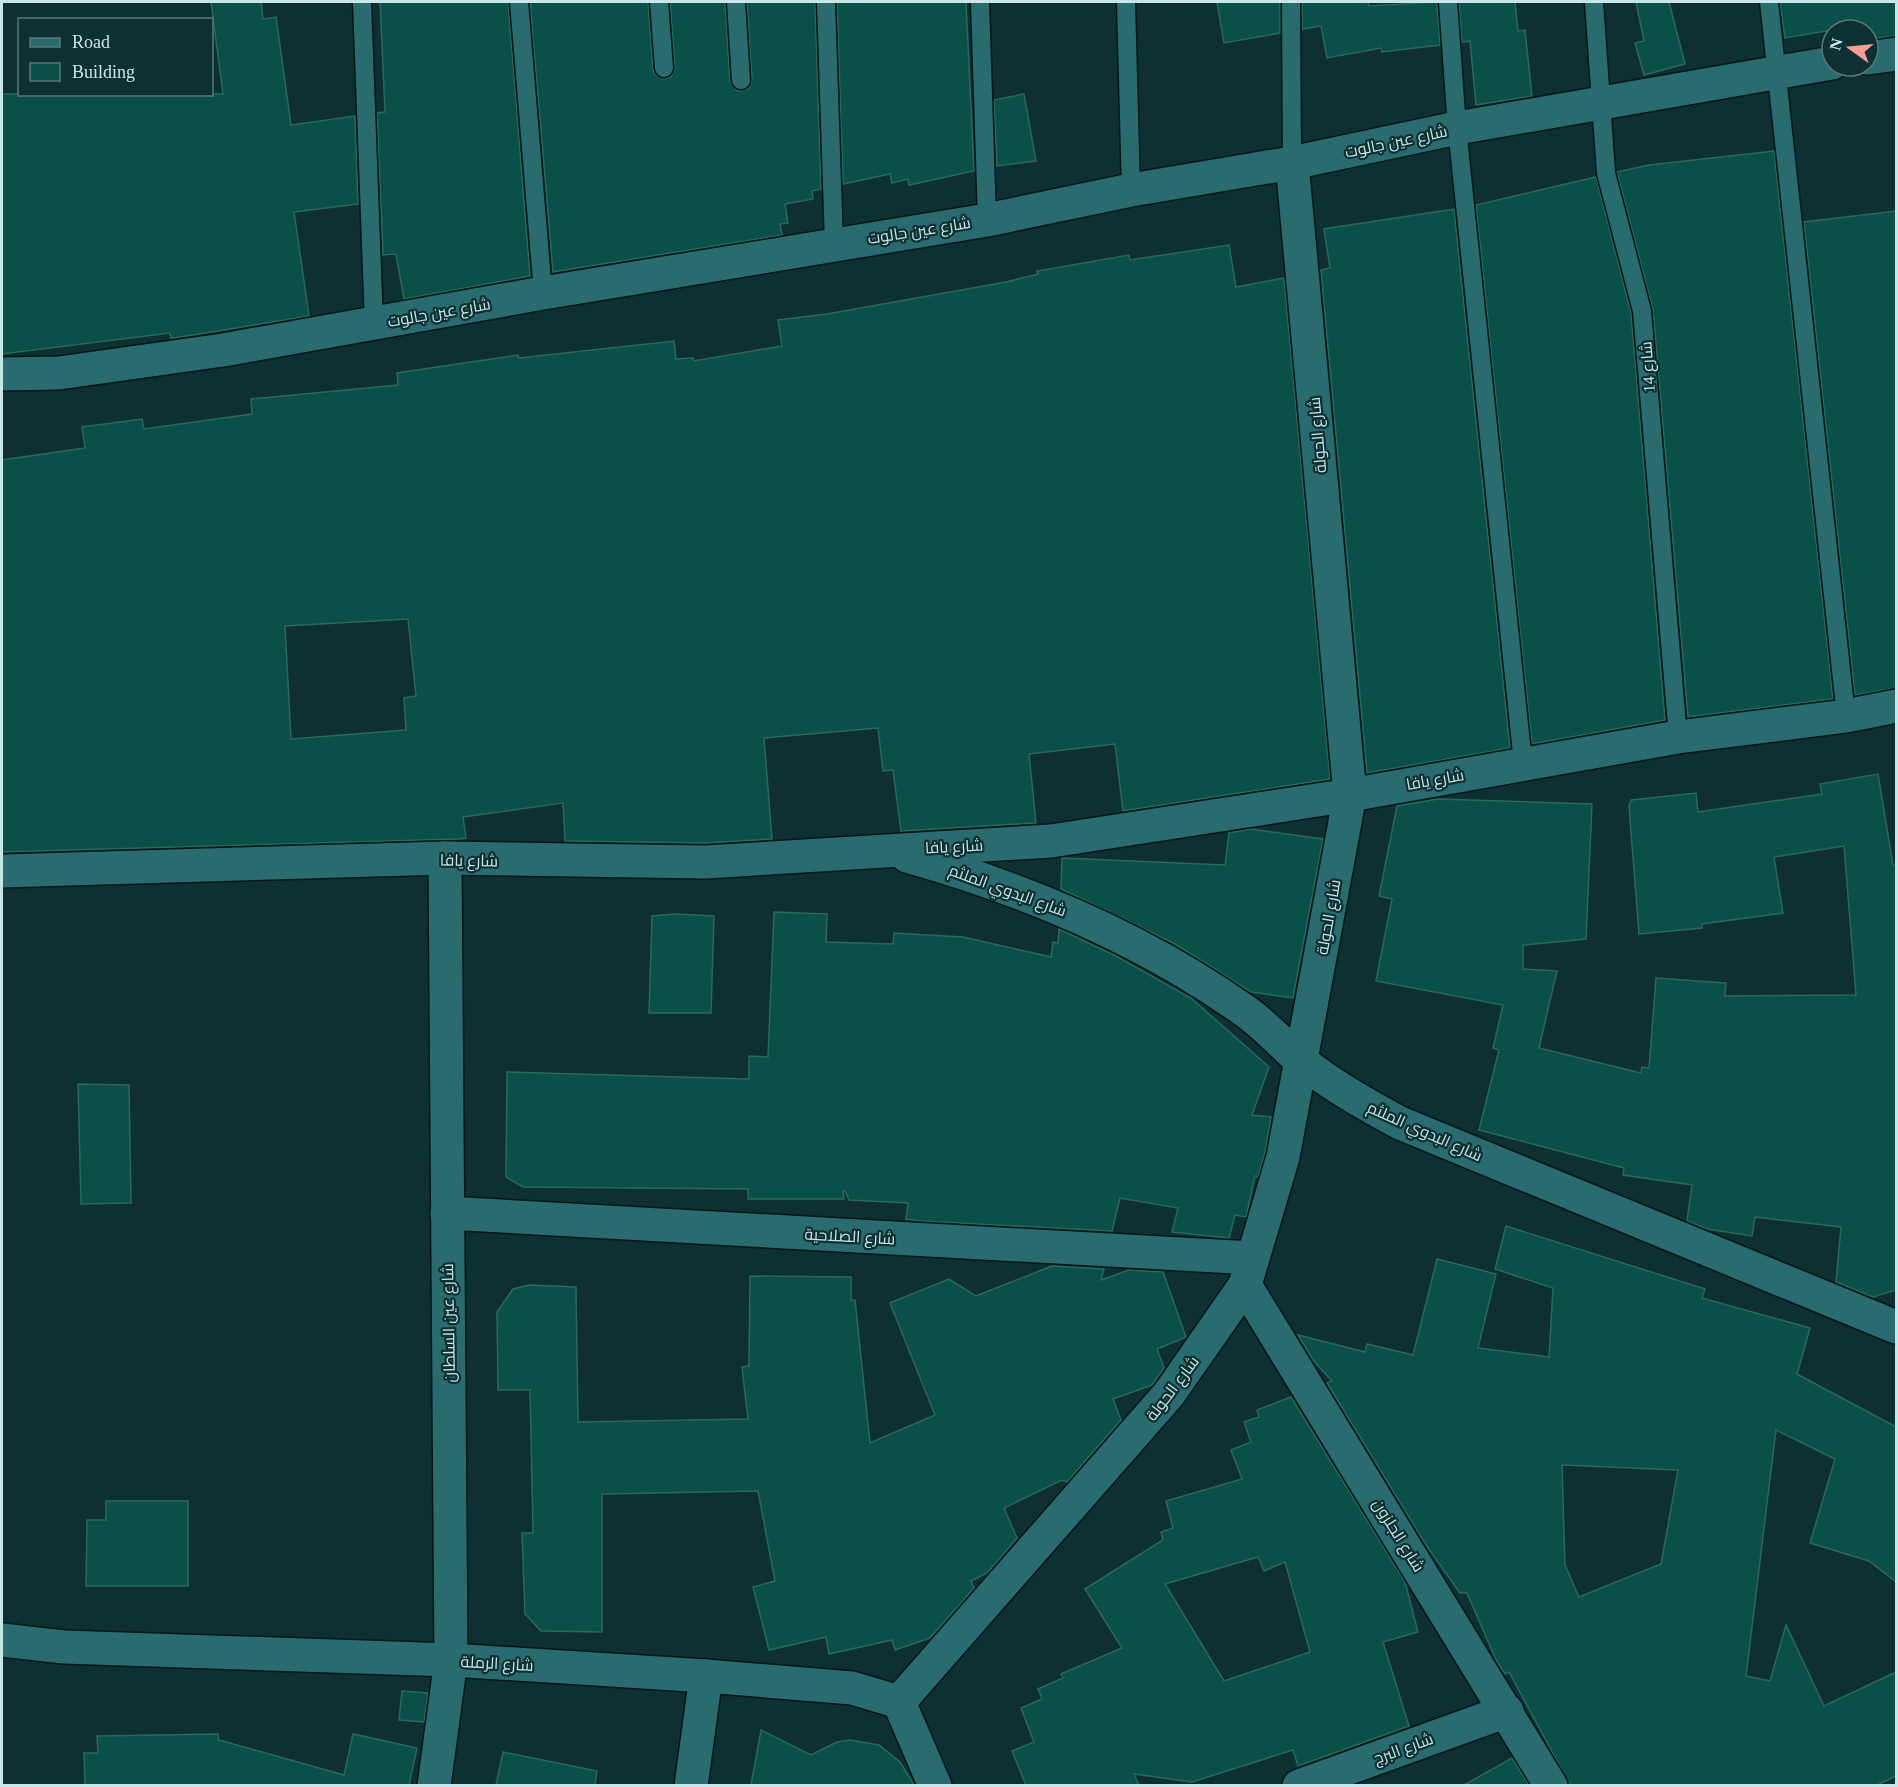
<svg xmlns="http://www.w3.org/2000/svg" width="1898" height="1787" font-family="'Times New Roman',Cairo,serif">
<rect width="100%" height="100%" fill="#0e3033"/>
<g fill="#0b5048" stroke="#2a685f" stroke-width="1.5" fill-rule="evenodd">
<polygon points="211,2 261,2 263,19 276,17 291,125 355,116 358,204 294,212 309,316 174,338 171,338 170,333 2,354 2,94 223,94"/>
<polygon points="380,2 508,2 530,276 404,299 396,254 383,255 377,113 385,112"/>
<polygon points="530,2 648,2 653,69 655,75 664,79 671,77 675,68 670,2 725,2 730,81 736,90 741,91 748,89 752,80 747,2 815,2 821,189 812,191 813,199 785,204 788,223 780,224 782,235 553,272"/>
<polygon points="837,2 966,2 974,171 909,185 908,179 892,183 890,174 843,184"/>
<polygon points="1217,2 1280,2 1280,33 1224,43"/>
<polygon points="1302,2 1368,2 1369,6 1437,2 1440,45 1382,52 1381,48 1327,58 1321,26 1302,29"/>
<polygon points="1459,2 1515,2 1518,31 1525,30 1532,96 1476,105 1470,41 1462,42"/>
<polygon points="1636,2 1669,2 1685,64 1644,75 1635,43 1644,41"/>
<polygon points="1780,2 1896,2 1896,36 1868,39 1868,30 1832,30 1785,38"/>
<polygon points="1024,94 1036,161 997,166 994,100"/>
<polygon points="1774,151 1833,699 1688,717 1653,310 1617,172 1649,165"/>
<polygon points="1596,177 1631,313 1665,720 1532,744 1476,205"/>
<polygon points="1454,209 1510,748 1367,773 1321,270 1330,268 1324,229"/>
<polygon points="1896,211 1896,688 1855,695 1804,222"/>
<path d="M1229,245L1236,287L1284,278L1330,779L1123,811L1115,744L1029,754L1036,823L901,831L893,770L883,771L878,728L764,738L772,839L705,843L565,841L563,803L463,817L466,838L458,839L2,852V460L85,448L82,427L142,419L144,429L252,414L251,399L398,385L397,373L518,355L519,358L674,341L676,359L693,358L694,361L782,346L778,320L827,314L1006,282L1038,274L1037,271L1129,255L1130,260ZM408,619L416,696L404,698L406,730L291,739L285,626Z"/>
<polygon points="1878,774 1893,865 1896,865 1896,1290 1873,1297 1836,1282 1841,1227 1755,1217 1752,1236 1707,1229 1687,1221 1692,1185 1623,1175 1624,1168 1479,1130 1499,1050 1493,1048 1503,1005 1376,981 1392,899 1379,896 1397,806 1438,799 1592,804 1586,939 1523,945 1523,969 1557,971 1539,1048 1641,1073 1642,1067 1649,1068 1656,978 1726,983 1725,996 1856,995 1844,846 1774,857 1783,913 1702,924 1702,928 1639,934 1629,806 1631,800 1696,793 1698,812 1822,794 1820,784"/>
<polygon points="1251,829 1323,839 1293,998 1251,992 1175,944 1061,889 1062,858 1225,865 1229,833"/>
<polygon points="774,912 827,914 826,942 893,944 894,933 963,937 1051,957 1053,942 1058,943 1059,929 1116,956 1191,998 1269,1067 1252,1115 1271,1117 1265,1153 1258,1177 1255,1176 1246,1217 1235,1215 1229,1238 1172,1232 1178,1208 1120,1198 1112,1231 919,1221 906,1219 908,1203 849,1200 845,1191 843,1191 844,1199 748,1199 748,1189 523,1187 506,1177 507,1072 749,1079 749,1056 768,1057"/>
<polygon points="674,914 714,916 711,1013 649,1013 652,916"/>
<polygon points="78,1084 129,1085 131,1203 81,1204"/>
<path d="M1506,1226L1705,1289L1702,1298L1810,1328L1797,1374L1896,1427V1582L1869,1561L1810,1543L1835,1459L1776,1430L1746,1676L1770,1681L1786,1625L1824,1706L1896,1672V1776L1877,1785H1570L1509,1672L1505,1674L1496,1660L1467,1593H1460L1428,1548L1327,1383L1332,1381L1313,1360L1298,1335L1365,1352L1367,1344L1413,1355L1437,1259L1496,1274L1478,1348L1549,1357L1553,1288L1495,1269ZM1562,1465L1678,1470L1661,1564L1579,1597L1565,1565Z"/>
<polygon points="1052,1266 1104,1269 1101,1280 1129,1270 1163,1272 1186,1337 1157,1349 1164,1368 1152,1385 1113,1399 1121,1420 1067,1482 1062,1480 1004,1508 1017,1538 987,1573 971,1581 974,1588 930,1638 895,1650 892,1640 829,1654 826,1637 769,1650 753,1587 775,1581 758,1491 602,1494 602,1632 541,1631 525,1614 522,1533 533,1533 530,1390 498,1390 497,1312 513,1289 529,1285 576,1287 578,1422 748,1419 742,1367 749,1366 750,1276 851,1277 851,1300 855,1300 870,1443 935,1415 890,1303 949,1279 976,1296"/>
<path d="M1291,1397L1405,1582L1418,1632L1383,1642L1409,1726L1298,1766L1293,1750L1192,1782L1134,1774L1139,1785H1026L1012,1751L1034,1742L1021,1708L1042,1699L1038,1689L1063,1678L1061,1674L1122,1648L1085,1589L1163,1540L1161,1532L1173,1528L1166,1501L1242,1479L1231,1450L1251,1442L1244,1422L1259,1417L1257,1410ZM1258,1557L1264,1571L1285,1562L1310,1652L1224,1681L1165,1584Z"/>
<polygon points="106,1501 188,1501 188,1586 86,1586 87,1520 106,1520"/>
<polygon points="402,1691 428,1693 424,1722 399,1720"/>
<polygon points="761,1730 811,1755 837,1742 850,1740 879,1745 900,1762 914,1785 751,1785"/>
<polygon points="218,1734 219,1740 344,1775 353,1734 417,1748 409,1785 85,1785 84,1753 98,1753 97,1736"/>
<polygon points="503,1752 597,1771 595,1785 496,1785"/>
<polygon points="1512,1758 1529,1785 1464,1785"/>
</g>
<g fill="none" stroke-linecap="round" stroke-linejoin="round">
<g stroke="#041718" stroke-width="21">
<g id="service">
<polyline points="362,2 374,324"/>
<polyline points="519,2 543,293"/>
<polyline points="659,2 664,68"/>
<polyline points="736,2 741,80"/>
<polyline points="826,2 834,243"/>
<polyline points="980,2 987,220"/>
<polyline points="1126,2 1131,190"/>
<polyline points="1291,2 1292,163"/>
<polyline points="1448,2 1457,128 1523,763"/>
<polyline points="1594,2 1606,173 1642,311 1678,737"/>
<polyline points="1769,2 1846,716"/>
</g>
</g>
<g stroke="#041718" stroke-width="36">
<g id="minor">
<path d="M907,856C1028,890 1142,938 1245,1011C1265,1025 1282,1044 1300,1060C1331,1085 1365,1104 1400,1123L1896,1327"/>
<polyline points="2,871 445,858 705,862 1051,841 1350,795 1678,737 1846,716 1896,706"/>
<polyline points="447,1213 1252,1258"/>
<polyline points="1245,1285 1551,1786"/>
<polyline points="2,1640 64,1647 451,1660 706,1676 852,1688 899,1702 935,1786"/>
<polyline points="899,1702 1169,1394 1245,1285 1283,1157 1350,795 1292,163"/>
<polyline points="434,1786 451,1660 445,858"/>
<polyline points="691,1786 706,1676"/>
<polyline points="1299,1786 1507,1711"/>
</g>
</g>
<g stroke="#041718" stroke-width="36">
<g id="tertiary">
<polyline points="1868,58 1896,54"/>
<polyline points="2,374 59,373 223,350 543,293 987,220 1131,190 1292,163 1457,128 1832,63"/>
</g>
</g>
<use href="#service" stroke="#2a6b70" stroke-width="18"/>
<use href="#minor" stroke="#2a6b70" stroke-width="33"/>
<use href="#tertiary" stroke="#2a6b70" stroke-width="33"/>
</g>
<g text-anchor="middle" stroke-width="4.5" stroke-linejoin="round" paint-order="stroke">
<g font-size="16" fill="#c7e6e8" stroke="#0e3033">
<text transform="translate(1396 141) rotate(-12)" y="6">شارع عين جالوت</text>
<text transform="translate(919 230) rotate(-9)" y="6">شارع عين جالوت</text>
<text transform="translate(439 312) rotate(-10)" y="6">شارع عين جالوت</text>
<text transform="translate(1647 367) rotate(-94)" y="6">شارع 14</text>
<text transform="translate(1317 435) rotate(-95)" y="6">شارع الحولة</text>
<text transform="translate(1435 779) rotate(-10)" y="6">شارع يافا</text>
<text transform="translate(954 846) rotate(-3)" y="6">شارع يافا</text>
<text transform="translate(469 860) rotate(1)" y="6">شارع يافا</text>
<text transform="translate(1008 890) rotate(20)" y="6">شارع البدوي الملثم</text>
<text transform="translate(1328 917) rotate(-80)" y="6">شارع الحولة</text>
<text transform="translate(1425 1131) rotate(24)" y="6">شارع البدوي الملثم</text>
<text transform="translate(850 1236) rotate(3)" y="6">شارع الصلاحية</text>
<text transform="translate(448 1323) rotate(-91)" y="6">شارع عين السلطان</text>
<text transform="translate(1172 1388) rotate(-53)" y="6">شارع الحولة</text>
<text transform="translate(1399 1535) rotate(58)" y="6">شارع الجلزون</text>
<text transform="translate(497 1663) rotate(3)" y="6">شارع الرملة</text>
<text transform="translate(1403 1748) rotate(-20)" y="6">شارع البرج</text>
</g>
</g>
<rect width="1898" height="1787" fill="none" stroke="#c7e6e8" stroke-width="6"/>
<rect x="18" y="18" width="195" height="78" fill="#0e3033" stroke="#58797b" stroke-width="1.5"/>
<rect x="30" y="38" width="30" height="9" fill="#2a6b70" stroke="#58797b" stroke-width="1.5"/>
<text x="72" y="48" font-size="18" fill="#c7e6e8">Road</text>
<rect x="30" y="63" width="30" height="18" fill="#0b5048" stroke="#58797b" stroke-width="1.5"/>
<text x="72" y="78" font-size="18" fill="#c7e6e8">Building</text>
<g transform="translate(1850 48) rotate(285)"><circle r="28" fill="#0e3033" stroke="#58797b" stroke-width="1.5"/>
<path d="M0-4.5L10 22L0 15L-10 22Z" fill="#f59b98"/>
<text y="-9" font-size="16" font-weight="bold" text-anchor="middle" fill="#c7e6e8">N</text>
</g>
</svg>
